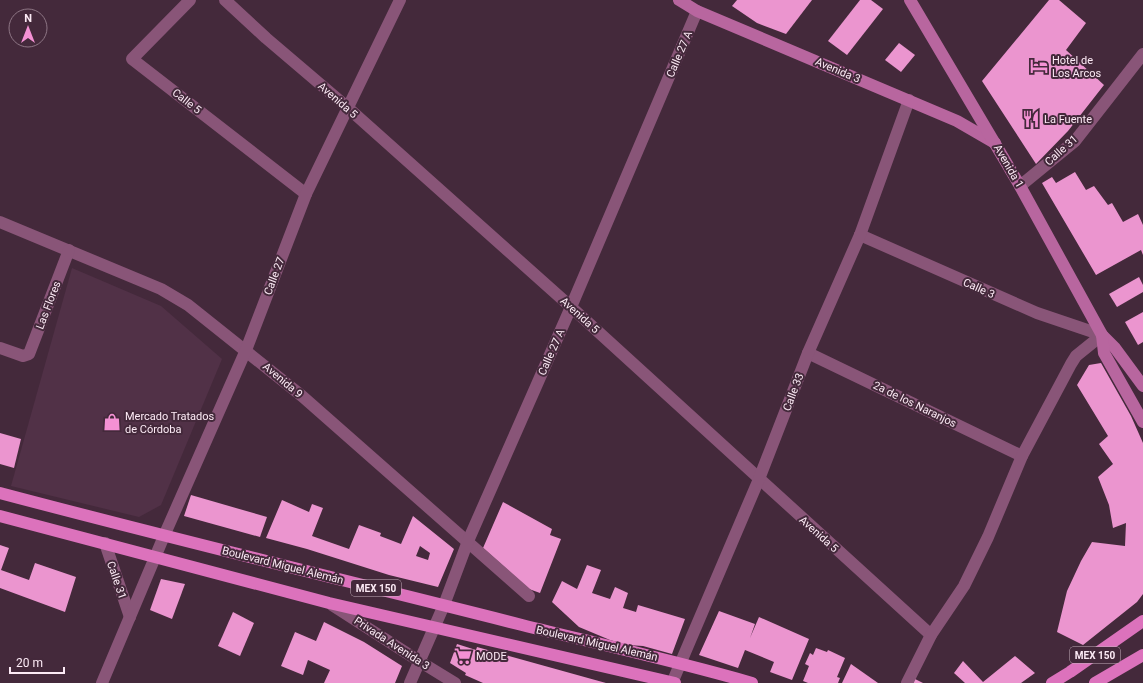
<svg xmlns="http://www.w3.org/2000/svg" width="1143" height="683" font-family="Roboto,sans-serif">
<rect width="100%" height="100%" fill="#44293b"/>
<polygon fill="#513147" points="72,268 161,306 222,359 161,505 139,517 11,486"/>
<g fill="#eb95cf" fill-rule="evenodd">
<polygon points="737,0 812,0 786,34 757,23 732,6"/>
<polygon points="860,0 871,0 883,9 847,55 828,41"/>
<polygon points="1049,0 1059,0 1086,23 1066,50 1104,85 1068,131 1036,164 982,81"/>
<polygon points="899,43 915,55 901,72 885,60"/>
<polygon points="1075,172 1086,190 1094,186 1108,205 1112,203 1123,222 1138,214 1143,225 1143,255 1141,250 1096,275 1042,183 1052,177 1056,183"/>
<polygon points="1139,277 1143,285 1143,292 1117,307 1109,294"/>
<polygon points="1143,312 1143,342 1138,345 1125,322"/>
<polygon points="1101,363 1131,416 1143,443 1143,594 1137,602 1083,645 1057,632 1067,591 1081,561 1092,542 1125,546 1126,523 1113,528 1109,505 1098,477 1113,464 1099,444 1108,436 1077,385 1089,365"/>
<polygon points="0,433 21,439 14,468 0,464"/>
<polygon points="191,495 267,517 260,537 184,516"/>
<path d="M282,500L309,512L312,504L323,508L312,536L349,549L359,525L381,533L380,536L401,544L413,516L454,549L438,587L389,575L307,549L266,538ZM420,546L430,553L428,560L416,556Z"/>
<polygon points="503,502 552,529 550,535 561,539 540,593 529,589 483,548"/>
<polygon points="0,545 9,548 1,570 29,580 35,563 76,577 65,612 0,588"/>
<polygon points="587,565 601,570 592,593 610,599 615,587 628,593 623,608 636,612 638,605 685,619 672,654 643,646 628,645 610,640 579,627 552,602 562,581 577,589"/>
<polygon points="161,579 185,584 172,619 150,610"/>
<polygon points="719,611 755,624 750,638 759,617 809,639 792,680 770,672 774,662 745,650 738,668 699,655"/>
<polygon points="233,612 254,623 240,656 218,646"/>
<polygon points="324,622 364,642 402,666 395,683 324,683 330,670 308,660 303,675 281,666 295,632 316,641"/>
<polygon points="457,644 476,650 477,647 606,683 483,683 465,675 466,673 450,663"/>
<polygon points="816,648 827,652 828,650 845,658 837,677 840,678 838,683 808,683 803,681 809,666 805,664 810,653 813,655"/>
<polygon points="1015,656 1035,673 1021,683 965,683 954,673 963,661 983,682"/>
<polygon points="851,664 878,683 842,683"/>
<polygon points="915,679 923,683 913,683"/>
</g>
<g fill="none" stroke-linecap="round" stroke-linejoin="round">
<g stroke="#895578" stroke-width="12">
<polyline points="190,0 132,59 306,194"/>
<polyline points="225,0 266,38 347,107 571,307 931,635"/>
<polyline points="1020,186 1075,141 1143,54"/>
<polyline points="0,222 161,289 188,305 302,396 529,596"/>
<polyline points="860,235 1037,313 1102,335"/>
<polyline points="0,348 23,356 29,354 69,250"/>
<polyline points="808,353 1022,456"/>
<polyline points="105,543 130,617"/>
<polyline points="332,605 419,661 455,683"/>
<polyline points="102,683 164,536 246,350 306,194 400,0"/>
<polyline points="410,683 444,605 468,541 571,307 697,11"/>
<polyline points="672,683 759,479 808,353 860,235 909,100"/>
<polyline points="907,683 931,635 964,586 988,537 1022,456 1071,364 1076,356 1102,335"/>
</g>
<g stroke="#b8669f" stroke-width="12">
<polyline points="679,0 697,11 957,121 995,143"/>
<polyline points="910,0 1020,186 1102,335 1115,348 1143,386"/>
<polyline points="1102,335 1104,353 1143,422"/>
</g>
<g stroke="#dc72bc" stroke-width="12">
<path d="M0,493C173,539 348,581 522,625C599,644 676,661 752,683"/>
<polyline points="0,516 329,603 675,683"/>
<polyline points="1052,683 1070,672 1143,621"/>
<polyline points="1095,683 1143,655"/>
</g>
</g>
<defs>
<g id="hotel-bare" transform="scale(1.38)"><path d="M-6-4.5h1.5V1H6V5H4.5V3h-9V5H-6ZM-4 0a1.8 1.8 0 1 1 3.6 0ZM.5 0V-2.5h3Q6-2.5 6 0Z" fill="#f491d4" stroke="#44293b" stroke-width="2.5" paint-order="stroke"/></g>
<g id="restaurant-bare" transform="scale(1.38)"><path d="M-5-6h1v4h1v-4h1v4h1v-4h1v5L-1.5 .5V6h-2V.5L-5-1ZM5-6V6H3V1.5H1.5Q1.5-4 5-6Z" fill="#f491d4" stroke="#44293b" stroke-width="2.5" paint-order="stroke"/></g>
<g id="shop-bare" transform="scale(1.38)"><path d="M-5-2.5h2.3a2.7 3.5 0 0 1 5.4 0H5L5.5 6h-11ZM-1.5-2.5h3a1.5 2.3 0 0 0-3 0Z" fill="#f491d4" stroke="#44293b" stroke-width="2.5" paint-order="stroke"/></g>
<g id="supermarket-bare" transform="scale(1.38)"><path d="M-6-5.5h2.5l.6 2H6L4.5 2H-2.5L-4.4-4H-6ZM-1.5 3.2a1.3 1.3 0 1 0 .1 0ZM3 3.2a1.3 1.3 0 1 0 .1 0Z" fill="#f491d4" stroke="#44293b" stroke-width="2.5" paint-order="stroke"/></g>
</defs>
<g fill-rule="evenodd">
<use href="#hotel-bare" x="1039" y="66"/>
<use href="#restaurant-bare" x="1031" y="119"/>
<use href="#shop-bare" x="112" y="422"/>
<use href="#supermarket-bare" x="463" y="656"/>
</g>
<g text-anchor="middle" stroke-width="4" stroke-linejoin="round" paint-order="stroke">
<g fill="#44293b" stroke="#c5b0bd" stroke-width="1">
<rect x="351" y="580" width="50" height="16" rx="3"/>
<rect x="1070" y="647" width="50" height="16" rx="3"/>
</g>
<g font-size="10" font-weight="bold" fill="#fceaf5">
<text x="376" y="592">MEX 150</text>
<text x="1095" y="659">MEX 150</text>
</g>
<g font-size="11" fill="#fceaf5" stroke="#44293b">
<text transform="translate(679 54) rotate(-67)" y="4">Calle 27 A</text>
<text transform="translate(838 70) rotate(23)" y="4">Avenida 3</text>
<text transform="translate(338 100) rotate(41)" y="4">Avenida 5</text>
<text transform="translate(187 101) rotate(38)" y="4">Calle 5</text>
<text transform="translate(1061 150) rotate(-42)" y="4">Calle 31</text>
<text transform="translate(1009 166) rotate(60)" y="4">Avenida 1</text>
<text transform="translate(274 276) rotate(-69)" y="4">Calle 27</text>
<text transform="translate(979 288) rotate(24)" y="4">Calle 3</text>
<text transform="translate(48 305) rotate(-69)" y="4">Las Flores</text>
<text transform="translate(580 315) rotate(42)" y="4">Avenida 5</text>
<text transform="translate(551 352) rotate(-66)" y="4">Calle 27 A</text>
<text transform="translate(283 380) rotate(40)" y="4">Avenida 9</text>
<text transform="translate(793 392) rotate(-69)" y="4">Calle 33</text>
<text transform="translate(915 404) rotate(26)" y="4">2a de los Naranjos</text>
<text transform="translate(819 534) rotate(42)" y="4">Avenida 5</text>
<text transform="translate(283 565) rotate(14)" y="4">Boulevard Miguel Alemán</text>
<text transform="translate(117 580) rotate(71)" y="4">Calle 31</text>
<text transform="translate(392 643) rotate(33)" y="4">Privada Avenida 3</text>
<text transform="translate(597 643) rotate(13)" y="4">Boulevard Miguel Alemán</text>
</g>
<g font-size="11" fill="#fceaf5" stroke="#44293b" text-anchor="start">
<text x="1052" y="64">Hotel de<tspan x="1052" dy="13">Los Arcos</tspan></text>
<text x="1044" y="123">La Fuente</text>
<text x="125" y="420">Mercado Tratados<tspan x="125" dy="13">de Córdoba</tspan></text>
<text x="476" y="660">MODE</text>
</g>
</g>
<g transform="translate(28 28)"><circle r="19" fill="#44293b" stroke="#8e7685"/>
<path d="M0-3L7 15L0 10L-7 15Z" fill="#f491d4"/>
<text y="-6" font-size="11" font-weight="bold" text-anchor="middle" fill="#fceaf5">N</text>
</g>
<path d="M10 667v6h54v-6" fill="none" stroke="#fceaf5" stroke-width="2"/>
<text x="16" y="667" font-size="12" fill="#fceaf5" stroke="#44293b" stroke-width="3" paint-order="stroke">20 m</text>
</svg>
